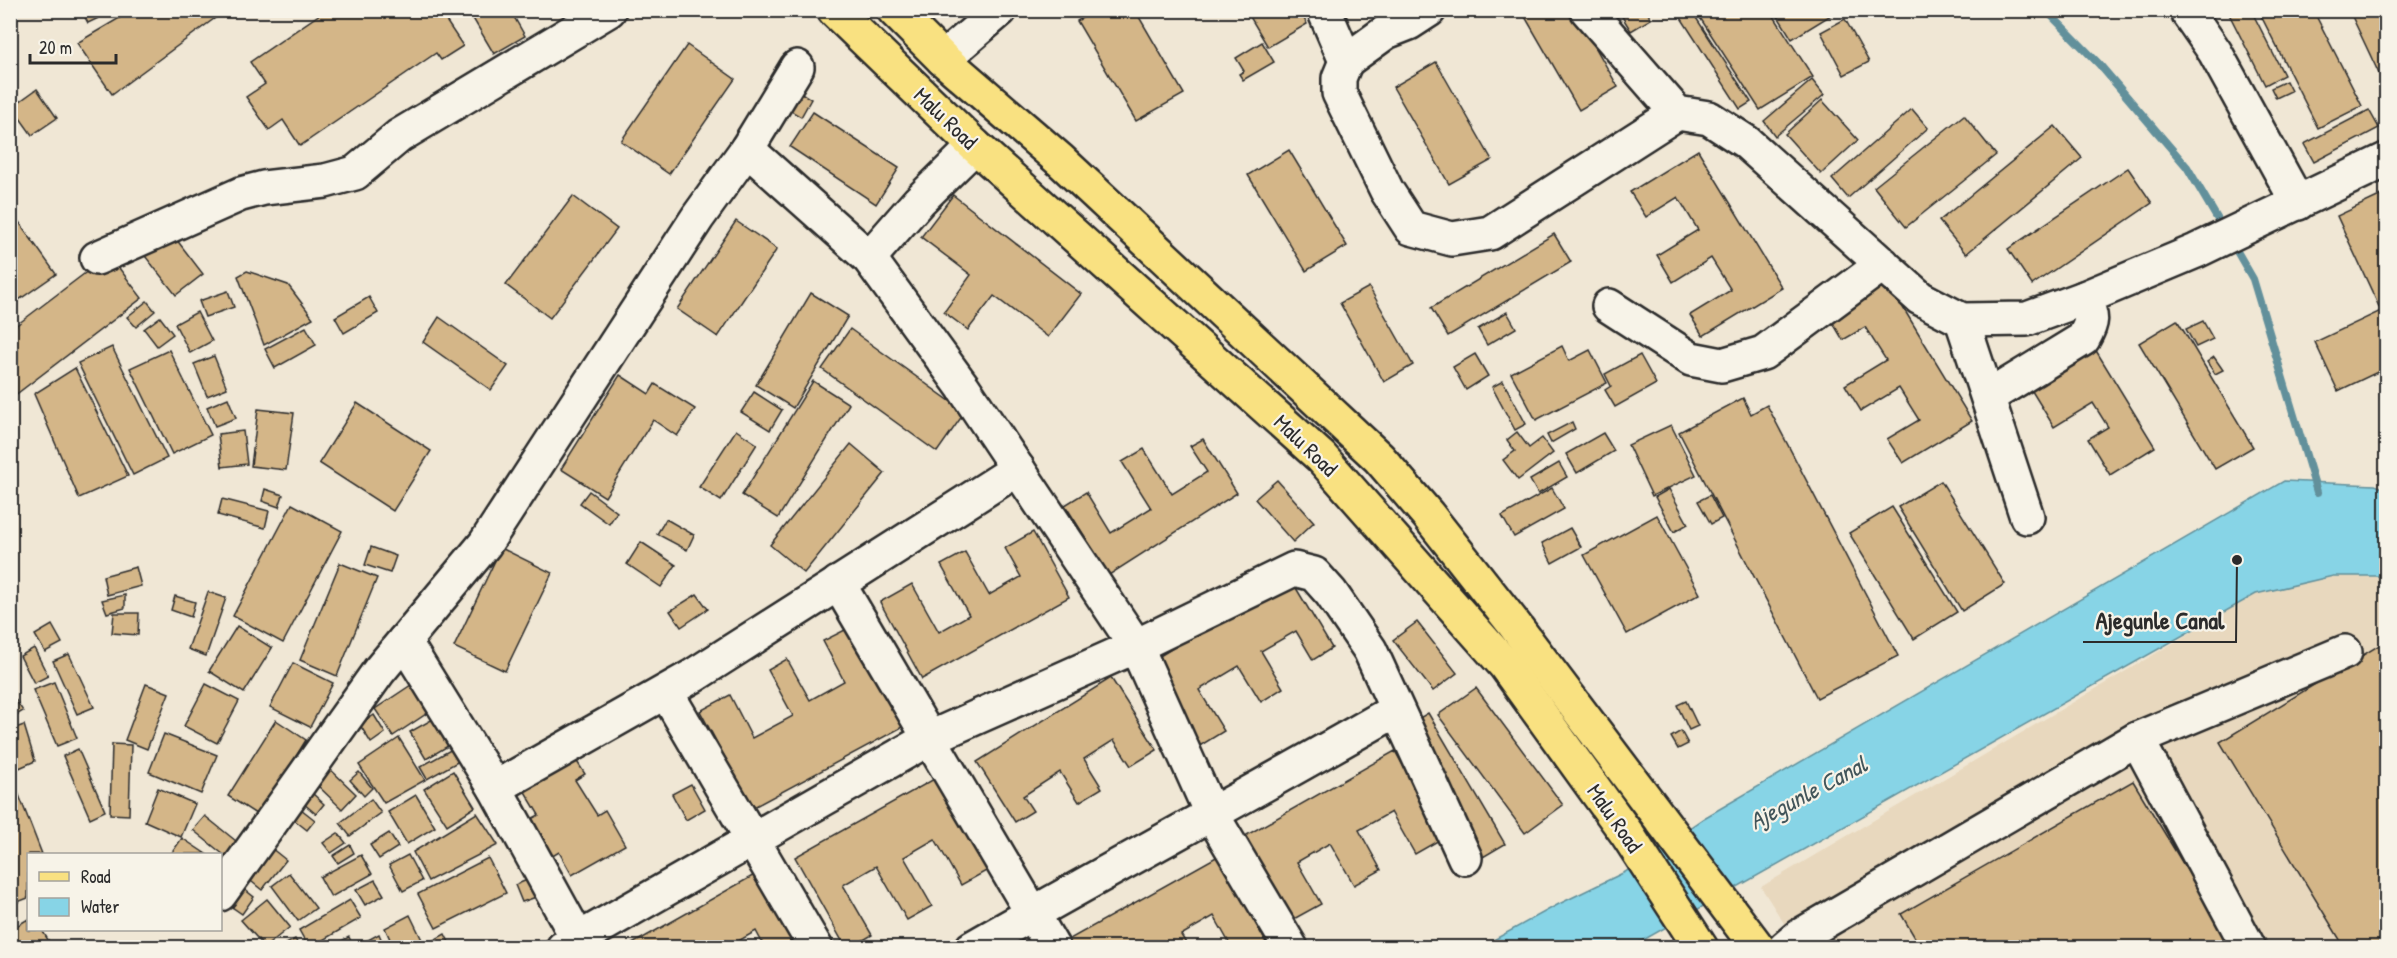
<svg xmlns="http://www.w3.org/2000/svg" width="2397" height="958" font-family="'Patrick Hand',sans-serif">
<rect width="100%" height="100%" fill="#f0e7d5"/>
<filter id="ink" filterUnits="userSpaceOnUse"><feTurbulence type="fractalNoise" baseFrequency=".0167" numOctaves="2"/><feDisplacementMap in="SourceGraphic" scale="12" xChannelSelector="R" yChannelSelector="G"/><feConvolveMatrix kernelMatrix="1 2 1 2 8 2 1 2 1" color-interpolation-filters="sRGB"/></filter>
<g filter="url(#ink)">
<polygon fill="#e8d8be" points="2384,574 2386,576 2386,947 1799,947 1761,887 2256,594 2333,576"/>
<polygon fill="#87d4e6" stroke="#62909b" stroke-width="1.5" points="2284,481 2375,485 2386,489 2386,576 2333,576 2256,594 1631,947 1479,948 1559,904 1625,872 1704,818"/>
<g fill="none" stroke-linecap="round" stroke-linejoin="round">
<g stroke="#62909b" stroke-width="8">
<polyline points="2046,10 2099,64 2187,167 2224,230"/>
<polyline points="2231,241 2253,279 2317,492"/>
</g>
</g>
<g fill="#d4b688" stroke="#2b2b2b" stroke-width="1.5">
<polygon points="81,10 115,10 88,23"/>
<polygon points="133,10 226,10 112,94 77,43"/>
<polygon points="326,10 439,10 463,46 441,60 436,53 300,146 283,120 269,130 246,97 265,84 250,62"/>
<polygon points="468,10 510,10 525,36 494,54"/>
<polygon points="1095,10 1135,10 1184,94 1136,121 1077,21"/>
<polygon points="1246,10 1299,10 1307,24 1268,47"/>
<polygon points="1532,10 1574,10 1618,87 1579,110 1524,15"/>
<polygon points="1618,10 1646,10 1651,19 1631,31"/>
<polygon points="1676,10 1691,10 1751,102 1740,109"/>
<polygon points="1695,10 1770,10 1813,77 1760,110"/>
<polygon points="1774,10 1835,10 1836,12 1792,39"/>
<polygon points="2227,10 2251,10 2284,75 2265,85"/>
<polygon points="2258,10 2313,10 2362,106 2318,128"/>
<polygon points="2349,10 2386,10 2386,78 2382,80"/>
<polygon points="1845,19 1869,62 1844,75 1821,32"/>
<polygon points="1262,42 1274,62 1243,80 1239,74 1244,71 1236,58"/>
<polygon points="687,45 735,79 669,174 621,141"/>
<polygon points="1436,62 1492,160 1449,184 1393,87"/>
<polygon points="1812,80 1824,95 1775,136 1764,121"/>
<polygon points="2286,81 2291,91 2276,98 2271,88"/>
<polygon points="792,87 811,99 801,117 781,105"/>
<polygon points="37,89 57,118 32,135 12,107"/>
<polygon points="1822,100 1858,140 1821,174 1785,134"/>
<polygon points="1912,109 1928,128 1848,198 1832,179"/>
<polygon points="2369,110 2379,128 2314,162 2304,144"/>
<polygon points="813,112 899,168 876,204 790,147"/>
<polygon points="1964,115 1996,155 1906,227 1874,187"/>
<polygon points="2055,126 2082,158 1966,254 1939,221"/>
<polygon points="1289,150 1347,246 1306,271 1248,175"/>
<polygon points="1698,150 1782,288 1703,336 1690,315 1731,290 1711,258 1673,282 1657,255 1698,230 1678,197 1646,217 1630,192"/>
<polygon points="2128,168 2152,203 2032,285 2008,249"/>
<polygon points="2386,193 2386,368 2338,391 2315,342 2381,311 2337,216"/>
<polygon points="953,195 1081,294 1048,337 994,296 968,330 944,312 971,275 921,237"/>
<polygon points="573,196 617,229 550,318 506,285"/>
<polygon points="736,221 777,249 718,337 677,309"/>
<polygon points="19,222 56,274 10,306 10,228"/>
<polygon points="1554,234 1571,262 1448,336 1431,308"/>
<polygon points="173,235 203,274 176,295 145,256"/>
<polygon points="109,255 142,298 10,399 10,330"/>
<polygon points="247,271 288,285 313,318 264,345 238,276"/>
<polygon points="1888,283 1972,421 1903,463 1887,439 1919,420 1899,388 1861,411 1845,385 1886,360 1865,327 1843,340 1830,318"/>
<polygon points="1369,287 1413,365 1384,382 1340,303"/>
<polygon points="228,291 234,307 205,317 199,301"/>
<polygon points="811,293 848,316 793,408 756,385"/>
<polygon points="369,297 378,313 344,333 335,317"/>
<polygon points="147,301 155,311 136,327 127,317"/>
<polygon points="197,312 212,341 190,353 175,324"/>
<polygon points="1507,312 1516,328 1487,345 1478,329"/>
<polygon points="160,317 173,334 157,346 144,329"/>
<polygon points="439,317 508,366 491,390 423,342"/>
<polygon points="2177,320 2253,447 2215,469 2139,343"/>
<polygon points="2203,321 2213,339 2196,347 2186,329"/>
<polygon points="306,327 316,345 275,368 265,349"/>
<polygon points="850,329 965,412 937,452 822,369"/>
<polygon points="2092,344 2155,447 2110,475 2088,439 2108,427 2093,403 2054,427 2027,383"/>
<polygon points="1562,346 1569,361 1590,350 1607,383 1536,420 1511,373"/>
<polygon points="112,347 167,458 133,475 78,363"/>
<polygon points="169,350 211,435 172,454 130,368"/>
<polygon points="1475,354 1488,376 1466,390 1453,367"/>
<polygon points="1640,355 1656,384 1615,407 1605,390 1611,386 1605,374"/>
<polygon points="214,356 227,388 207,396 194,364"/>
<polygon points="2214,357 2223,370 2215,374 2207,362"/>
<polygon points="75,368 128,476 79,498 34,394"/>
<polygon points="620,375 649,394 655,384 695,409 677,436 653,420 605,497 561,469"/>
<polygon points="813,381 849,404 778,518 742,495"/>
<polygon points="1503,381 1526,424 1515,430 1492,387"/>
<polygon points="754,392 782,410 770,430 741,412"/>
<polygon points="228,398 236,418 215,426 207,407"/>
<polygon points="1743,398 1751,414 1767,405 1898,656 1817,698 1679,432"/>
<polygon points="357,403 431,451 393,511 319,463"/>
<polygon points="258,409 294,413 286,470 251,466"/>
<polygon points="1572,422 1575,429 1551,443 1547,435"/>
<polygon points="1671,425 1696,475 1652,496 1628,445"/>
<polygon points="736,430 757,444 721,501 699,487"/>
<polygon points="243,431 247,464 222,467 218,434"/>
<polygon points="1517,432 1529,448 1542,438 1553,453 1518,480 1503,460 1515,451 1507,440"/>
<polygon points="1603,433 1614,451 1577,473 1566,454"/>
<polygon points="1203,439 1237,493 1109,575 1065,505 1086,492 1111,533 1151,508 1122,462 1144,449 1172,494 1207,472 1190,446"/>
<polygon points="851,444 885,473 804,573 770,545"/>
<polygon points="1559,463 1567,477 1538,494 1530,480"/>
<polygon points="1277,480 1314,522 1293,542 1255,499"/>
<polygon points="1941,481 2005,584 1962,611 1898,507"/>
<polygon points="1552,488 1564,509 1514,537 1502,516"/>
<polygon points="265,489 283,495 279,507 262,501"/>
<polygon points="1669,489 1688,524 1674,532 1655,497"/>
<polygon points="589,491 617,512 609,524 580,503"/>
<polygon points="1710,495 1722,518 1711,524 1698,501"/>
<polygon points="222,499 269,511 265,528 218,515"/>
<polygon points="292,504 342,531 283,643 233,616"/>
<polygon points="1892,507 1957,612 1914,639 1849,533"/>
<polygon points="1657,515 1700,594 1627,634 1584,555"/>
<polygon points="666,519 694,535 687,550 657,534"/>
<polygon points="1570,528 1581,547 1552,563 1542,543"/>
<polygon points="1033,532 1069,597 922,679 880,602 912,584 939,632 969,615 941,565 965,552 989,595 1021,577 1005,548"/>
<polygon points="641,542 676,565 661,587 627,564"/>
<polygon points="371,547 396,556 390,573 365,565"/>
<polygon points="501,548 552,573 505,671 454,647"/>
<polygon points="340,563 377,578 337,676 300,660"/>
<polygon points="136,567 141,586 107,595 103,576"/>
<polygon points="1290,578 1332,648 1313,660 1296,631 1261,651 1283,688 1261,702 1239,666 1199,690 1224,731 1198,747 1148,663"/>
<polygon points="208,592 226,598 206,656 188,649"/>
<polygon points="697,594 708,609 681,627 670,611"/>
<polygon points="125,595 125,608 107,613 102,600"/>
<polygon points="175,596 195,602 191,617 171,610"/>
<polygon points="114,613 139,613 138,635 112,633"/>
<polygon points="1417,622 1457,673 1433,691 1393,640"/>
<polygon points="52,625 62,643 45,652 35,635"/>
<polygon points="237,626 272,648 244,693 209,671"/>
<polygon points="853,626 906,725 752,808 700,711 730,695 752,738 793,716 768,670 787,659 810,700 844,681 823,641"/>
<polygon points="2386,641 2386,948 2345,948 2220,742"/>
<polygon points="34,648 48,676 34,683 20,656"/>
<polygon points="69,654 94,707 77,714 53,661"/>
<polygon points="293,663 333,683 310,727 270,707"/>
<polygon points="1111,678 1157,750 1131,766 1114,740 1084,759 1102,788 1079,802 1060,772 1023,796 1033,811 1015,822 977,762"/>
<polygon points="54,682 77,738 57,746 33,690"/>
<polygon points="146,684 169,693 147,749 125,740"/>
<polygon points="206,684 239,701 217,743 184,726"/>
<polygon points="411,685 429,712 393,736 375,709"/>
<polygon points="1476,688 1563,805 1525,833 1438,715"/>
<polygon points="10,692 23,711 10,719"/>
<polygon points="1686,701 1698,726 1689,730 1677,705"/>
<polygon points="1428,713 1505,844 1483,857 1406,726"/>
<polygon points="374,715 385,733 371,743 360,725"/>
<polygon points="433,719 448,746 426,759 410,732"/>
<polygon points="276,720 306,740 259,816 228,796"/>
<polygon points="24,725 35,761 10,772 10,730"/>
<polygon points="1681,731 1688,744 1678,749 1671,737"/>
<polygon points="164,734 217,755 201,794 149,772"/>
<polygon points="399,738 425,780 384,803 359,765"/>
<polygon points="112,744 131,745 129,815 110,814"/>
<polygon points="454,748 461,760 427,779 420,767"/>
<polygon points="78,749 105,811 90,818 63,756"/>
<polygon points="1395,751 1443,838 1415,854 1391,812 1359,830 1381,870 1354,885 1330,843 1297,862 1321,904 1292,920 1245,836"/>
<polygon points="576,760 585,774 575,780 597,815 605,810 625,845 572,875 559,852 551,857 529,820 539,815 524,790"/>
<polygon points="329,768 356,794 342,809 315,783"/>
<polygon points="453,771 475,807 447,825 424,789"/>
<polygon points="10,772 42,854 28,854 28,898 10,905"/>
<polygon points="359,772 372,788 364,796 350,780"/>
<polygon points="936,778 988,870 961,885 935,839 904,857 932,906 907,920 876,866 843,885 872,935 850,948 846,948 795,857"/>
<polygon points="2133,781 2234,948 1921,948 1901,914"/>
<polygon points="691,784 705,809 686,820 672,794"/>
<polygon points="158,788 195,804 181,837 145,821"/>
<polygon points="312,793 324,804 316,814 303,803"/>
<polygon points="416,795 435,827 407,844 388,812"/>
<polygon points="371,799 381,813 350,836 340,823"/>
<polygon points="301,809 315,820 307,830 293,819"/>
<polygon points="477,813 498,845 428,881 413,852"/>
<polygon points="205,816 241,845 229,859 193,830"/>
<polygon points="338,833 346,843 331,853 323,843"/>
<polygon points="389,833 398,847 379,859 370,845"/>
<polygon points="182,838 206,854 171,854"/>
<polygon points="350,845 354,853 338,863 333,856"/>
<polygon points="271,848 286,860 262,890 247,878"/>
<polygon points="361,855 372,874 331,897 320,877"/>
<polygon points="408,855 422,881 403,891 389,865"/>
<polygon points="1218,856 1266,942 1256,948 1232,948 1214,916 1181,935 1189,948 1072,948 1068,940"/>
<polygon points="488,858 506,893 436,928 418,894"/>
<polygon points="289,873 316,908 298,921 272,886"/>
<polygon points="756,874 797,948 765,948 756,931 726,948 625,948"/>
<polygon points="532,878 539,896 522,902 515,885"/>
<polygon points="375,880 384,895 365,905 356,890"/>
<polygon points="244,889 254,897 242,914 232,907"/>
<polygon points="267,899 290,927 265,947 241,920"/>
<polygon points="350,900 361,918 309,948 299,930"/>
<polygon points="410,915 426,948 394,948 385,928"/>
<polygon points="28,919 28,930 42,930 53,948 10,948 10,930"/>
<polygon points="379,934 385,948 357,948 357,946"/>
<polygon points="445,934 452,948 432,948 430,942"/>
<polygon points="349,937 354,948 328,948"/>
<polygon points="295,939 300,948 279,948"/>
</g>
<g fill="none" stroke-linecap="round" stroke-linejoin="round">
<g stroke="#2b2b2b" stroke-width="38">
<g id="minor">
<polyline points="1324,10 1346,61 1386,32 1409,23 1429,10"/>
<polyline points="1587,10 1677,113 1709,118 1746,142 1920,298 1962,320 2027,319 2084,298 2196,251 2386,160"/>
<polyline points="2186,10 2215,52 2298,203"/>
<polyline points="943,59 1000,10"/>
<polyline points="1346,61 1339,78 1339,93 1387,191 1411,228 1452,239 1490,233 1677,113"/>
<polyline points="747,149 869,258 963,387 1136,646 1211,813 1291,948"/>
<polyline points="97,258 241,194 264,188 325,181 355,173 399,136 609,10"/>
<polyline points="869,258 919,201 975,146"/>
<polyline points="1609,306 1691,359 1722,365 1763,353 1883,264"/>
<polyline points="1962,320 2027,517"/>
<path d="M1988,397L2083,339C2094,320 2092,318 2084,298"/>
<polyline points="838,583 1053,948"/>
<polyline points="404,641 485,544 698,217 747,149 797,67"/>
<polyline points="666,692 816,948"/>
<polyline points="2137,739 2249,948"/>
<polyline points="495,788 693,676 1018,469"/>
<polyline points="220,894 379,671 404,641 495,788 583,948"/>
<polyline points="563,948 930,738 1136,646 1294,569 1314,574 1331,593 1370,650 1465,858"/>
<path d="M972,948C1113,867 1256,791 1396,710"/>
<polyline points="1785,948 1798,937 2137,739 2345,652"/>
</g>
</g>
<g stroke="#2b2b2b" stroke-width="38">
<g id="major">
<polyline points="834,10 975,146 1321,457 1505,665 1627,834 1701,948"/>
<polyline points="894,10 943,59 1060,160 1379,458 1428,515 1513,623 1758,948"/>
</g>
</g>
<use href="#minor" stroke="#f7f3e8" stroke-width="33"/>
<use href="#major" stroke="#f9e181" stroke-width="33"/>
</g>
</g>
<g text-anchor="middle" stroke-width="4.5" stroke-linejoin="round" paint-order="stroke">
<g font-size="22" fill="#2b2b2b" stroke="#f7f3e8">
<text transform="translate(946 118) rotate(44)" y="8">Malu Road</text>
<text transform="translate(1306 445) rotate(44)" y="8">Malu Road</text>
<text transform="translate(1615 818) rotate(55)" y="8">Malu Road</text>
</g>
<g font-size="24" font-style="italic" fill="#42555a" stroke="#f7f3e8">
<text transform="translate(1808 793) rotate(-28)" y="8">Ajegunle Canal</text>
</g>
</g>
<path fill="none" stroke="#2b2b2b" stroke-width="2" d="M2237 560L2236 642H2083"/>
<circle fill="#2b2b2b" stroke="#f7f3e8" stroke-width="2" cx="2237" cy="560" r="6"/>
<g font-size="24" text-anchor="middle" font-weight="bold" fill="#2b2b2b" stroke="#f7f3e8" stroke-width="4.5" stroke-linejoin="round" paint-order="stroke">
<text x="2160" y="629">Ajegunle Canal</text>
</g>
<rect width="2397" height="958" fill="none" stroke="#f7f3e8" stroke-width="36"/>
<rect x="18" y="18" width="2361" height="922" fill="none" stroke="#2b2b2b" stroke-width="2" filter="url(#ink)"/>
<rect x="27" y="853" width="195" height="78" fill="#f7f3e8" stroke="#a5a39c" stroke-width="1.5"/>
<rect x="39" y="872" width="30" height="9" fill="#f9e181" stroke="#a5a39c" stroke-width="1.5"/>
<text x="81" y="883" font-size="18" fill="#2b2b2b">Road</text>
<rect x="39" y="898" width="30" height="18" fill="#87d4e6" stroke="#a5a39c" stroke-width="1.5"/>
<text x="81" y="913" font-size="18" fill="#2b2b2b">Water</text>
<path d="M30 54v9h86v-9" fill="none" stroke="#2b2b2b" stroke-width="3"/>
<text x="39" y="54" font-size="18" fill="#2b2b2b" stroke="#f7f3e8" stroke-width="4.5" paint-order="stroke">20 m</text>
</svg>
